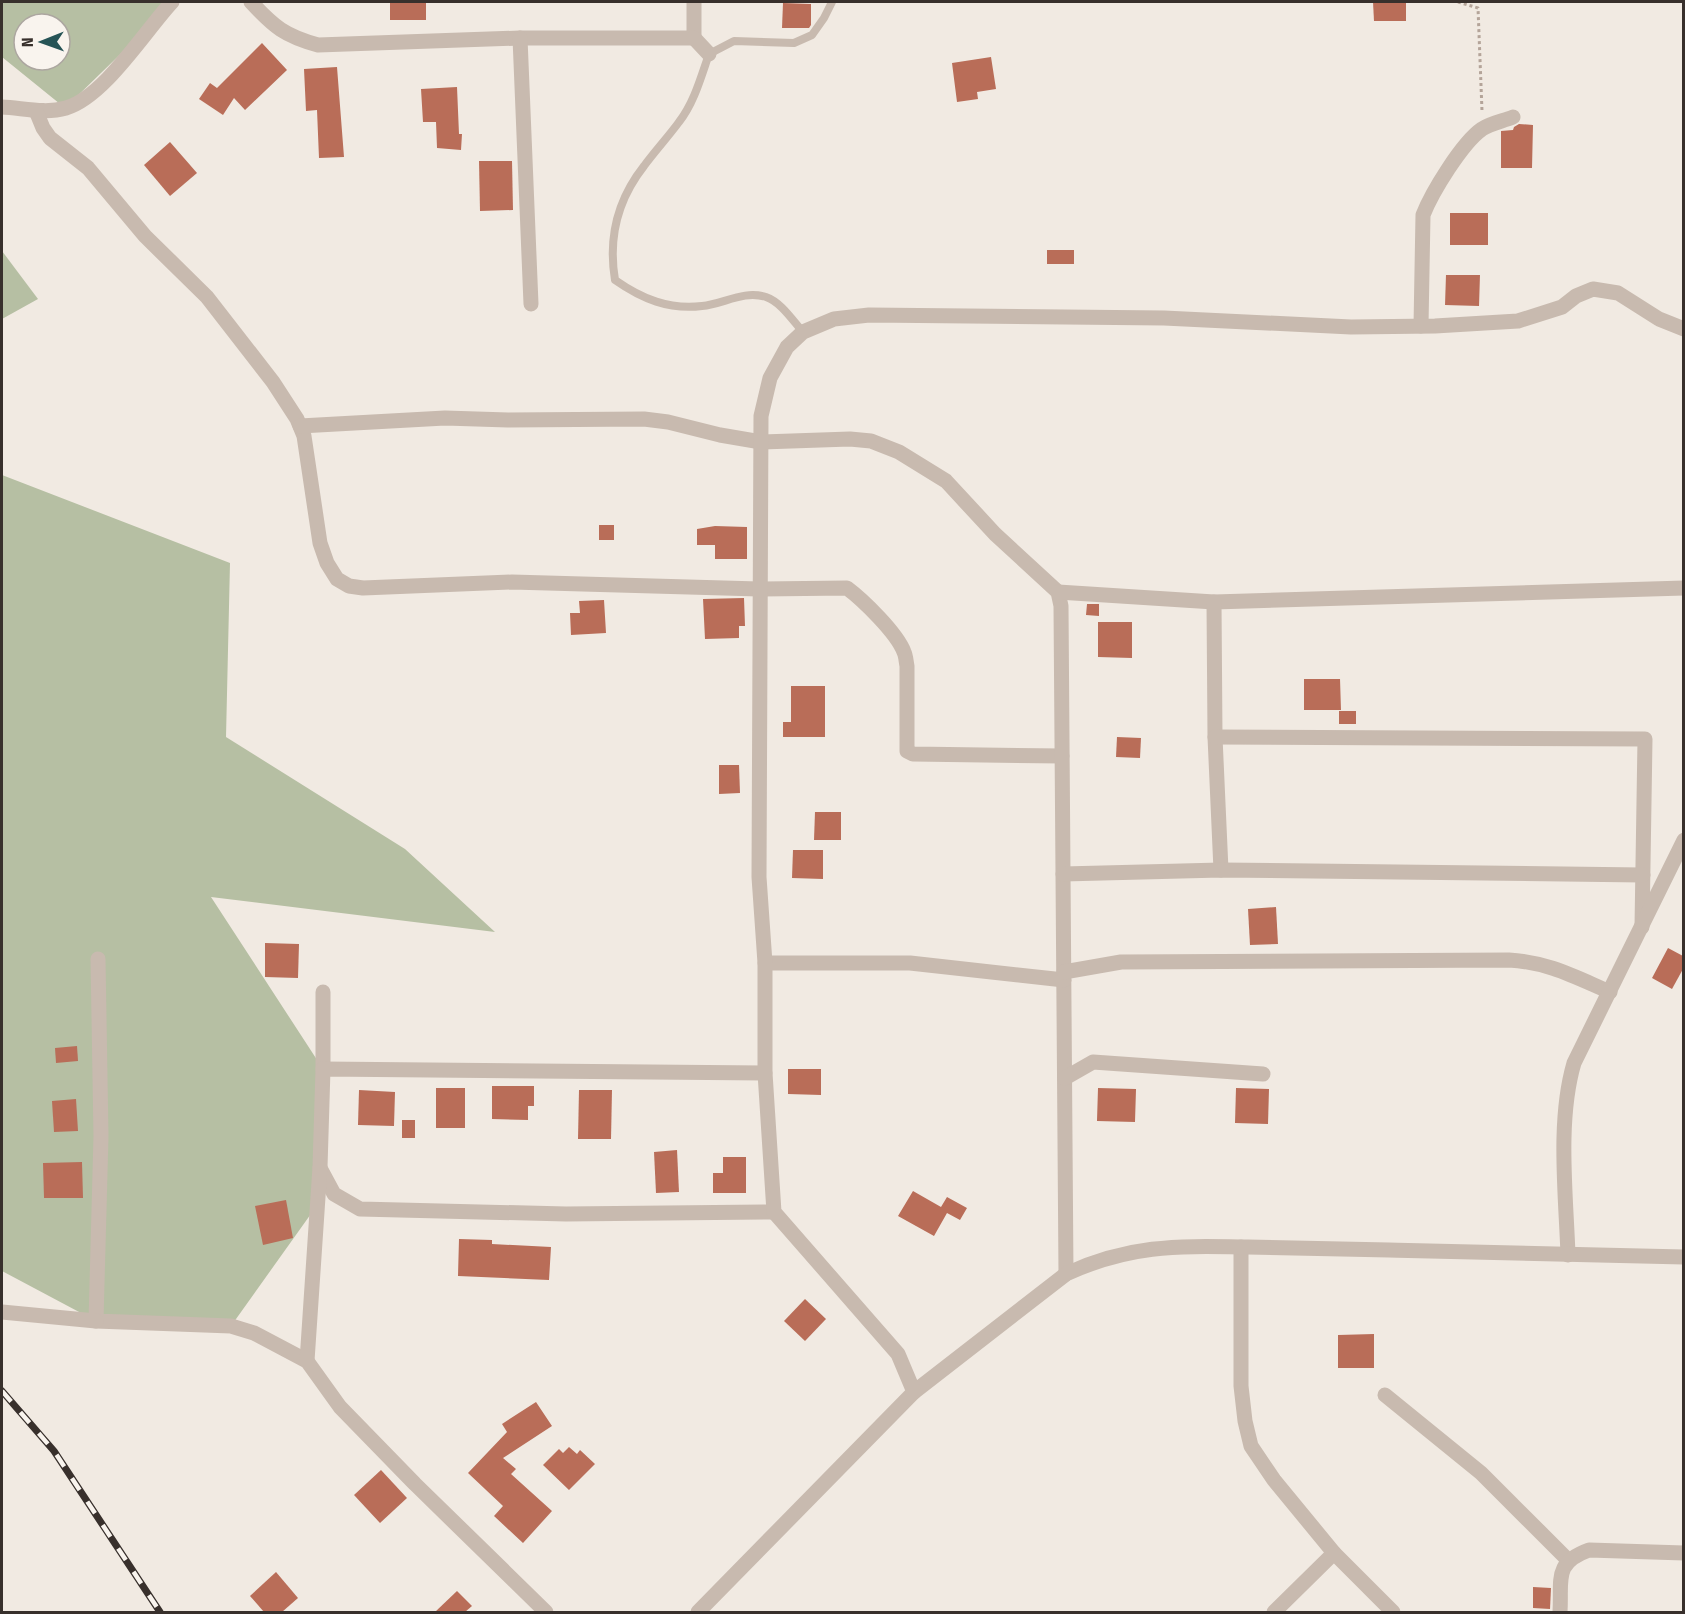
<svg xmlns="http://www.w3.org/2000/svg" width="1685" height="1614" font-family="'Fira Sans Condensed',sans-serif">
<rect width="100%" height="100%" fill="#f1eae2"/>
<g fill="#b6bfa3" fill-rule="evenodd">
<path d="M2,2H174L65,108L2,57ZM24,24H60V60H24Z"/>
<polygon points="2,251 38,299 2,319"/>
<polygon points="2,475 230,563 226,737 405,849 495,932 211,897 323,1069 318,1204 231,1326 96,1321 2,1271"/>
</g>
<g fill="#b96d58">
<rect x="390" y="2" width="36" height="18"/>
<polygon points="1373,2 1406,2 1406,21 1374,21"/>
<polygon points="783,3 811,4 811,25 809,28 782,28"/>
<polygon points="262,43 287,70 245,110 234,98 223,115 199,99 210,83 217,88"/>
<polygon points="991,57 996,89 977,92 978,99 957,102 952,63"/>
<polygon points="337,67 344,157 319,158 317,110 306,111 304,69"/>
<polygon points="457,87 459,134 462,134 461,150 437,148 436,122 423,122 421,89"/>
<polygon points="1519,124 1533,125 1532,168 1501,168 1501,131 1513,130 1514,127"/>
<polygon points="170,142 197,173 170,196 144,165"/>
<polygon points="479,161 512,161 513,210 480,211"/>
<rect x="1450" y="213" width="38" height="32"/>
<rect x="1047" y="250" width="27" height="14"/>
<polygon points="1446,275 1480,275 1479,306 1445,305"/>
<rect x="599" y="525" width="15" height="15"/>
<polygon points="715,526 747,527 747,559 715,559 715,545 697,545 697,529"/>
<polygon points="744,598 745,626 739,626 739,638 705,639 703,599"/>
<polygon points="604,600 606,633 571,635 570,613 580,613 579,601"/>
<polygon points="1087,604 1099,604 1099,616 1086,615"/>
<polygon points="1098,622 1132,622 1132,658 1098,657"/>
<polygon points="1304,679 1340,679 1341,710 1304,710"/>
<polygon points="791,686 825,686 825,737 783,737 783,722 791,722"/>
<rect x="1339" y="711" width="17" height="13"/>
<polygon points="1117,737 1141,738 1140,758 1116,757"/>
<polygon points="719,765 739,765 740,793 719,794"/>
<polygon points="815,812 841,812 841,840 814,840"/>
<polygon points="793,850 823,850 823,879 792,878"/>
<polygon points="1276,907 1278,944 1250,945 1248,909"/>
<polygon points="265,943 299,944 298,978 265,977"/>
<polygon points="1668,948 1683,956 1683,969 1672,989 1652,978"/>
<polygon points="77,1046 78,1061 56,1063 55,1048"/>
<polygon points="788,1069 821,1069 821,1095 788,1094"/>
<polygon points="492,1086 534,1086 534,1106 528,1106 528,1120 492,1119"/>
<rect x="436" y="1088" width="29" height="40"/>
<polygon points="1098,1088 1136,1089 1135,1122 1097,1121"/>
<polygon points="1236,1088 1269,1089 1268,1124 1235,1123"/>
<polygon points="359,1090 395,1092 394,1126 358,1125"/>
<polygon points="579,1090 612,1090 611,1139 578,1139"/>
<polygon points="76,1099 78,1131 54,1132 52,1101"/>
<rect x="402" y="1120" width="13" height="18"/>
<polygon points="677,1150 679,1192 656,1193 654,1152"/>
<polygon points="723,1157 746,1157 746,1193 713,1193 713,1173 723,1173"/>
<polygon points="82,1162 83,1198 44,1198 43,1163"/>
<polygon points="913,1191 941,1207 947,1197 967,1208 960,1220 947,1213 934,1236 898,1216"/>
<polygon points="286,1200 293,1238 263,1245 255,1206"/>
<polygon points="459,1239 492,1240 492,1244 551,1247 549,1280 458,1276"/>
<polygon points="805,1299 826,1319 805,1341 784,1321"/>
<polygon points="1374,1334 1374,1368 1338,1368 1338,1335"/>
<polygon points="536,1402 552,1426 503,1458 516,1469 511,1474 552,1511 523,1543 494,1516 503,1506 468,1473 507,1432 502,1424"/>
<polygon points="569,1447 577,1454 580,1450 595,1464 569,1490 543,1465 559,1449 563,1453"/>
<polygon points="381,1470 407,1498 380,1523 354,1495"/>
<polygon points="276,1572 298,1598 282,1612 264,1612 250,1596"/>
<polygon points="1533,1587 1551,1588 1550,1609 1533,1608"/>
<polygon points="457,1591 472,1606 465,1612 435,1612"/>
</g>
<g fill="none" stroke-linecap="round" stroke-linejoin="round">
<polyline stroke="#b4a499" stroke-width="3" stroke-dasharray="3 3" stroke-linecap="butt" points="1458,2 1478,8 1482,111"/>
<path stroke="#c8baaf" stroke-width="8" d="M803,332C793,321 781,302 766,297C743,290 724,304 702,306C669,310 642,299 615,280C608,238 618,199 644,166C655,151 668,137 679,122C694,103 701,77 709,54L734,41L794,43L812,35L824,18L832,2"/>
<g stroke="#c8baaf" stroke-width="15">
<path d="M251,2C274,27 285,36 318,45L520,38H694V2"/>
<polyline points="520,38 531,304"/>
<polyline points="694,38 709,54"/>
<path d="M2,107C23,108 45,114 66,108C104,97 145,31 172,2"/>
<path d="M36,111L43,128L50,138L88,168L145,236L207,297L273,382L297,419L304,436L320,543L327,563L337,579L349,586L363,588L512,582L759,589L847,588C863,600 897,633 904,652C906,656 906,662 907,666V751L913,754L1062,756"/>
<path d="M1421,326L1423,215C1432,192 1462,143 1482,129C1491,123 1504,121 1513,117"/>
<polyline points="300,426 445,418 508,420 644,419 668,422 720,435 761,442 850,439 871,441 899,452 946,481 995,534 1058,592 1061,606 1066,1274"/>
<polyline points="1058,592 1214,602 1684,588"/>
<polyline points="1214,602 1215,737 1221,870"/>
<polyline points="1215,737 1645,739 1642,927"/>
<polyline points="1063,874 1221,870 1643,875"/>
<polyline points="98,959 101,1136 96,1321 231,1326 254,1333 307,1361 340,1407 415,1484 546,1612"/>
<polyline points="765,963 910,963 1064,980"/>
<path d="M1064,972L1121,962L1509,960C1548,962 1575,977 1610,992"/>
<polyline points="323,1069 323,992"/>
<polyline points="1065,1078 1093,1062 1263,1074"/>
<polyline points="320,1168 334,1194 360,1209 566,1214 774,1212"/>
<polyline points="1241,1247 1241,1386 1245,1421 1251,1446 1274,1480 1334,1553"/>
<path d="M1568,1255C1566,1195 1557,1121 1574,1063L1684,840"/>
<polyline points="2,1312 96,1321"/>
<polyline points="307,1361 320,1167 323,1069 765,1073"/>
<path d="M914,1392L1066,1274C1131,1244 1179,1246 1248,1247C1295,1248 1342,1249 1389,1250C1487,1253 1585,1255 1684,1257"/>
<polyline points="1385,1395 1481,1473 1568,1560"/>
<polyline points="698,1612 914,1392 898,1354 774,1212 765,1073 765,963 759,877 761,416 770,378 787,347 803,332 834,319 869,315 1164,318 1351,327 1435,326 1518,321 1562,307 1576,296 1593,289 1618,293 1659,319 1684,329"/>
<polyline points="1274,1612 1334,1553 1393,1612"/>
<path d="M1560,1612C1562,1580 1553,1563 1589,1550L1684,1553"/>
</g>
<g stroke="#38302c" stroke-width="7">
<polyline id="rail" points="2,1391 54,1451 160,1612"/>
</g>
<use href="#rail" stroke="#f9f4ee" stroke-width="4.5" stroke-dasharray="14" stroke-linecap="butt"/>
</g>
<rect width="1685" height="1614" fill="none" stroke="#38302c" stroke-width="6"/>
<g transform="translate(42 42) rotate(269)"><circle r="28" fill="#f9f4ee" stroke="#aca6a0" stroke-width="1.5"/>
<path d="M0-4.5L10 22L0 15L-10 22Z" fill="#265456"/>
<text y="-9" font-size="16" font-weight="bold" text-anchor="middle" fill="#38302c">N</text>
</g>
</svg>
